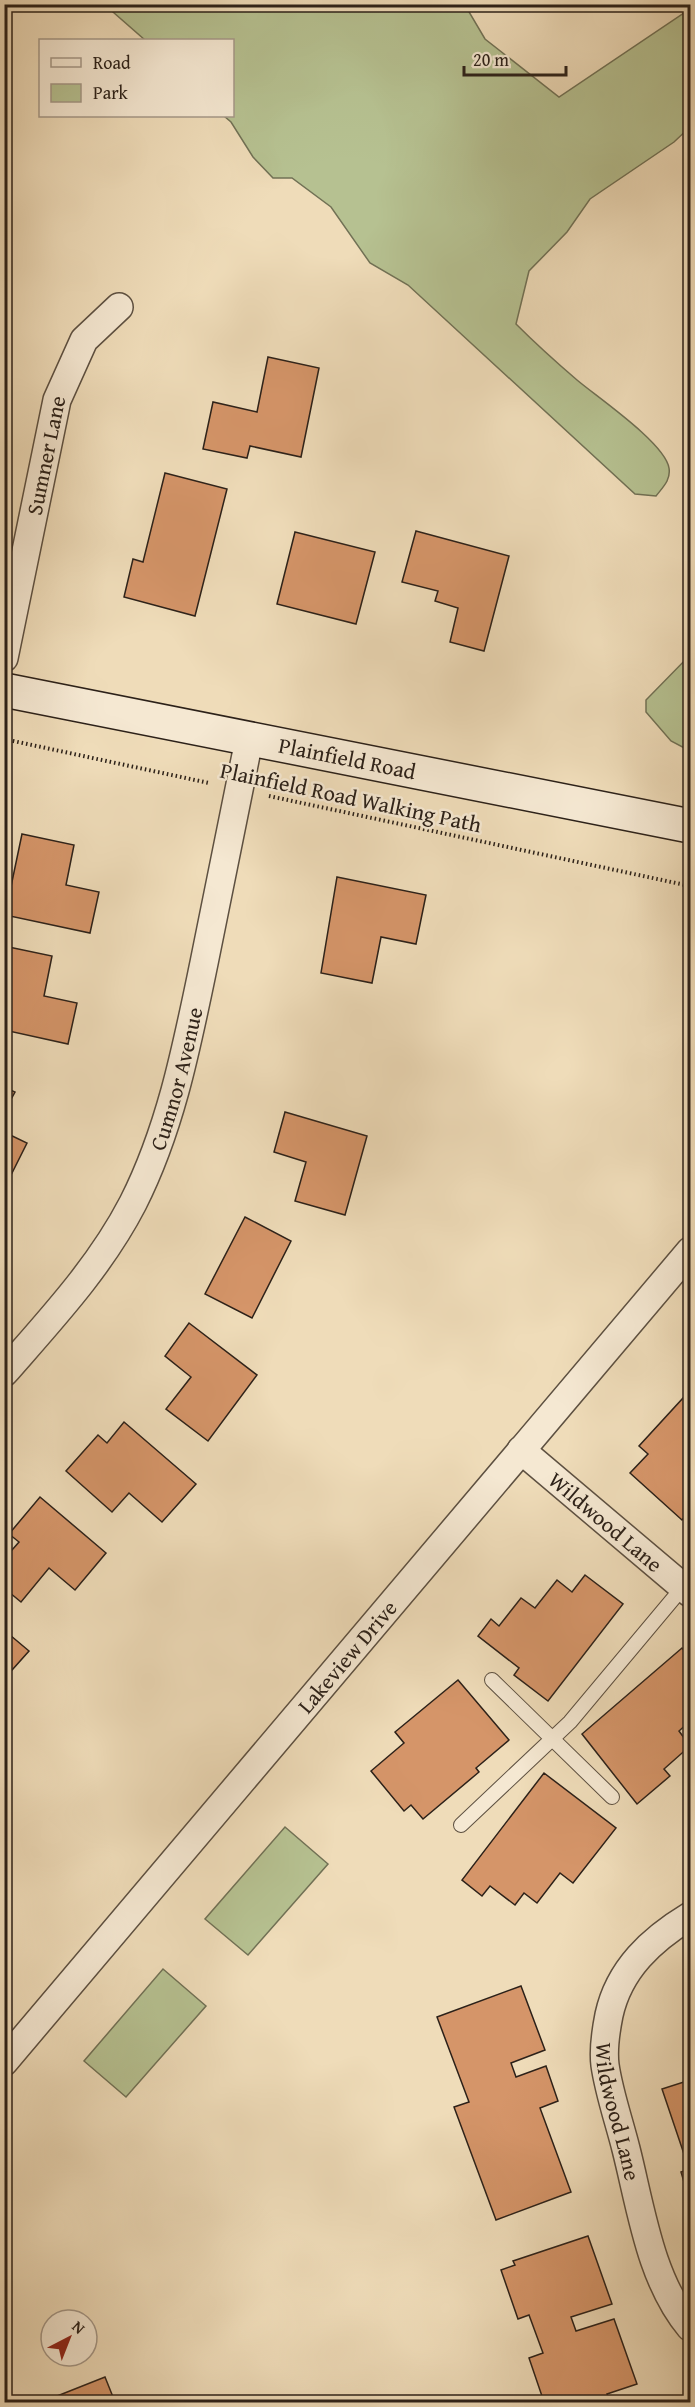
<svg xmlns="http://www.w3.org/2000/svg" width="695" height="2407" font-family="'Gentium Book Plus',serif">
<rect width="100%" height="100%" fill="#efdcb9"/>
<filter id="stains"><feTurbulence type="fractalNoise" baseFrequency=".00333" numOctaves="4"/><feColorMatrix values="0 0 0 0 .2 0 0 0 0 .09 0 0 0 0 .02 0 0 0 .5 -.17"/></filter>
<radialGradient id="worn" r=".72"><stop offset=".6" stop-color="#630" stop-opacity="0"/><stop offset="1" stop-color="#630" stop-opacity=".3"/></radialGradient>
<g fill="#b6c191" stroke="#717155" stroke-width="1.5">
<path d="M105,5H465L485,39L559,97L690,9V127L674,142L590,199L567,232L529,271L516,324C535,343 556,362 577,380C597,397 665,443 669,468C671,480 663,487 656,496L635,494L408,285L370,263L331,207L292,178H273L253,157L231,122L224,116H232V40H145Z"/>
<polygon points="690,655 690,751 671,741 646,712 646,700"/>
<polygon points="285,1827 328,1864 248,1955 205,1919"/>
<polygon points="163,1969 206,2006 126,2097 84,2061"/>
</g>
<g fill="#d59569" stroke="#2c2119" stroke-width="1.5">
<polygon points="268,357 319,368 301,457 250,446 247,458 203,449 213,402 257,412"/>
<polygon points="165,473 227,489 195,616 124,597 133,559 143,562"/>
<polygon points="416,531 509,556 484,651 450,642 458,608 435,601 438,591 402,582"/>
<polygon points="295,532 375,552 356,624 277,604"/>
<polygon points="22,834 74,845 66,885 99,892 90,933 5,915"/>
<polygon points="337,877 426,895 416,944 381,937 372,983 321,973"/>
<polygon points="4,946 52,956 44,996 77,1003 68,1044 4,1030"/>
<polygon points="4,1087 15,1092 4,1112"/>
<polygon points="285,1112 367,1136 345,1215 295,1201 306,1162 274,1152"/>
<polygon points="4,1132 27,1143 8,1181 4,1179"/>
<polygon points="245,1217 291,1241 252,1318 205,1294"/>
<polygon points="189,1323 257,1375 208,1441 166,1409 191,1377 165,1356"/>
<polygon points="684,1397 690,1404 690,1511 682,1520 630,1473 648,1454 639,1446"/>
<polygon points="124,1422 196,1484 162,1522 129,1493 112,1512 66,1471 98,1435 107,1443"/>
<polygon points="40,1497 106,1553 75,1590 49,1568 21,1602 4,1588 4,1559 19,1542 9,1534"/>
<polygon points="585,1575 623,1604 548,1701 514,1675 519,1668 478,1636 491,1619 499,1626 521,1598 535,1608 557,1580 572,1592"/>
<polygon points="4,1630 29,1651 4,1679"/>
<polygon points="682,1648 690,1658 690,1668 687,1671 690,1675 690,1721 679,1731 690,1746 664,1769 670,1776 637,1804 582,1734"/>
<polygon points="458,1680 509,1740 476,1768 479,1772 423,1819 411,1805 404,1811 371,1771 404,1743 395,1732"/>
<polygon points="544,1773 616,1828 573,1883 560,1873 537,1903 524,1893 515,1905 490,1886 482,1896 462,1880"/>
<polygon points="521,1986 545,2050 511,2063 516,2077 546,2066 558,2101 540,2108 571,2192 496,2220 454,2107 469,2102 437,2017"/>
<polygon points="690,2080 690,2152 684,2154 662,2089"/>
<polygon points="690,2169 690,2202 681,2172"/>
<polygon points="588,2236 612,2304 571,2317 576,2331 614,2319 637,2384 607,2394 610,2401 606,2402 544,2402 529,2358 543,2353 529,2315 518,2319 501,2270 515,2265 513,2261"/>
<polygon points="105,2377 115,2402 42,2402"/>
</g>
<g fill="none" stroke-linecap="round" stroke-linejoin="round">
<g stroke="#5d5041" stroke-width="16">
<g id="lane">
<polyline points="492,1680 612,1797"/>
<polyline points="461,1825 570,1722 683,1587"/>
</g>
</g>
<g stroke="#5d5041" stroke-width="30">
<g id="street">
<path id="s1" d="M4,658L57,400L84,340L119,307"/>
<path id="s2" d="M4,1373C51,1319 100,1267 133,1203C171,1128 187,1045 204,963C219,889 234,815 249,740"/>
<path id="s3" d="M521,1450L690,1593"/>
<path id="s4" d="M690,1916C652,1939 619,1969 609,2015C606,2030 603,2049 605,2065C609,2093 619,2121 626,2149C641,2208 650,2279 690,2327"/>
<path id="s5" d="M4,2062L690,1251"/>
</g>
</g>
<g stroke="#2c2119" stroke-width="36">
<g id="secondary">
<path id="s6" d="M4,690L690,826"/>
</g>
</g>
<g stroke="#2c2119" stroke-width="4" stroke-dasharray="1.5 3" stroke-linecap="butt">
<polyline points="4,739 209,783"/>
<polyline points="269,796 690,886"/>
</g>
<use href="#lane" stroke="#f5e8d2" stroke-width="14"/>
<use href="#street" stroke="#f5e8d2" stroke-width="27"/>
<use href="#secondary" stroke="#f5e8d2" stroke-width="33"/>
</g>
<g text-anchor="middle" stroke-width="5" stroke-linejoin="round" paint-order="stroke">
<g font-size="22" fill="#2c2119" stroke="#f5e8d2">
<text dy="8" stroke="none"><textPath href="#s1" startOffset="207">Sumner Lane</textPath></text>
<text dy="8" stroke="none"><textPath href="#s6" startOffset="350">Plainfield Road</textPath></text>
<text transform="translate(351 797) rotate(12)" y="8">Plainfield Road Walking Path</text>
<text dy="8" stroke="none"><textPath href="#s2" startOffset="346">Cumnor Avenue</textPath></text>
<text dy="8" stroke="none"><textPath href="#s3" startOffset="111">Wildwood Lane</textPath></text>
<text dy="8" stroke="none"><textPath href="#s5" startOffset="531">Lakeview Drive</textPath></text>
<text dy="8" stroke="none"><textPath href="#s4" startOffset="230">Wildwood Lane</textPath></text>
</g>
</g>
<rect width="695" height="2407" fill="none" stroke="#efdcb9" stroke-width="24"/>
<rect x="6" y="6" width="683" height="2395" fill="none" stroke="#2c2119" stroke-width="3"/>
<rect x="12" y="12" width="671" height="2383" fill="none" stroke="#2c2119" stroke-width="1.5"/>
<rect x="39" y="39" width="195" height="78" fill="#f5e8d2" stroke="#a59888" stroke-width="1.5"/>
<rect x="51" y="58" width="30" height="9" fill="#f5e8d2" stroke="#a59888" stroke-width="1.5"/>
<text x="93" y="69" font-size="18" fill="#2c2119">Road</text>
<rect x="51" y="84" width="30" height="18" fill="#b6c191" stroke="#a59888" stroke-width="1.5"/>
<text x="93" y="99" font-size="18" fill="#2c2119">Park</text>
<g transform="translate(69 2338) rotate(42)"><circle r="28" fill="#f5e8d2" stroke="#a59888" stroke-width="1.5"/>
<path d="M0-4.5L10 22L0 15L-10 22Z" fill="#8f2418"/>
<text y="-9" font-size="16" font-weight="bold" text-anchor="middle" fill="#2c2119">N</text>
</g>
<path d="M464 66v9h102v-9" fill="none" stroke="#2c2119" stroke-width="3"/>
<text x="473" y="66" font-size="18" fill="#2c2119" stroke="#f5e8d2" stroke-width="4.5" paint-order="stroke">20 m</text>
<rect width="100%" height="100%" filter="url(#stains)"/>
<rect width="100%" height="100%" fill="url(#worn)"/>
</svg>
